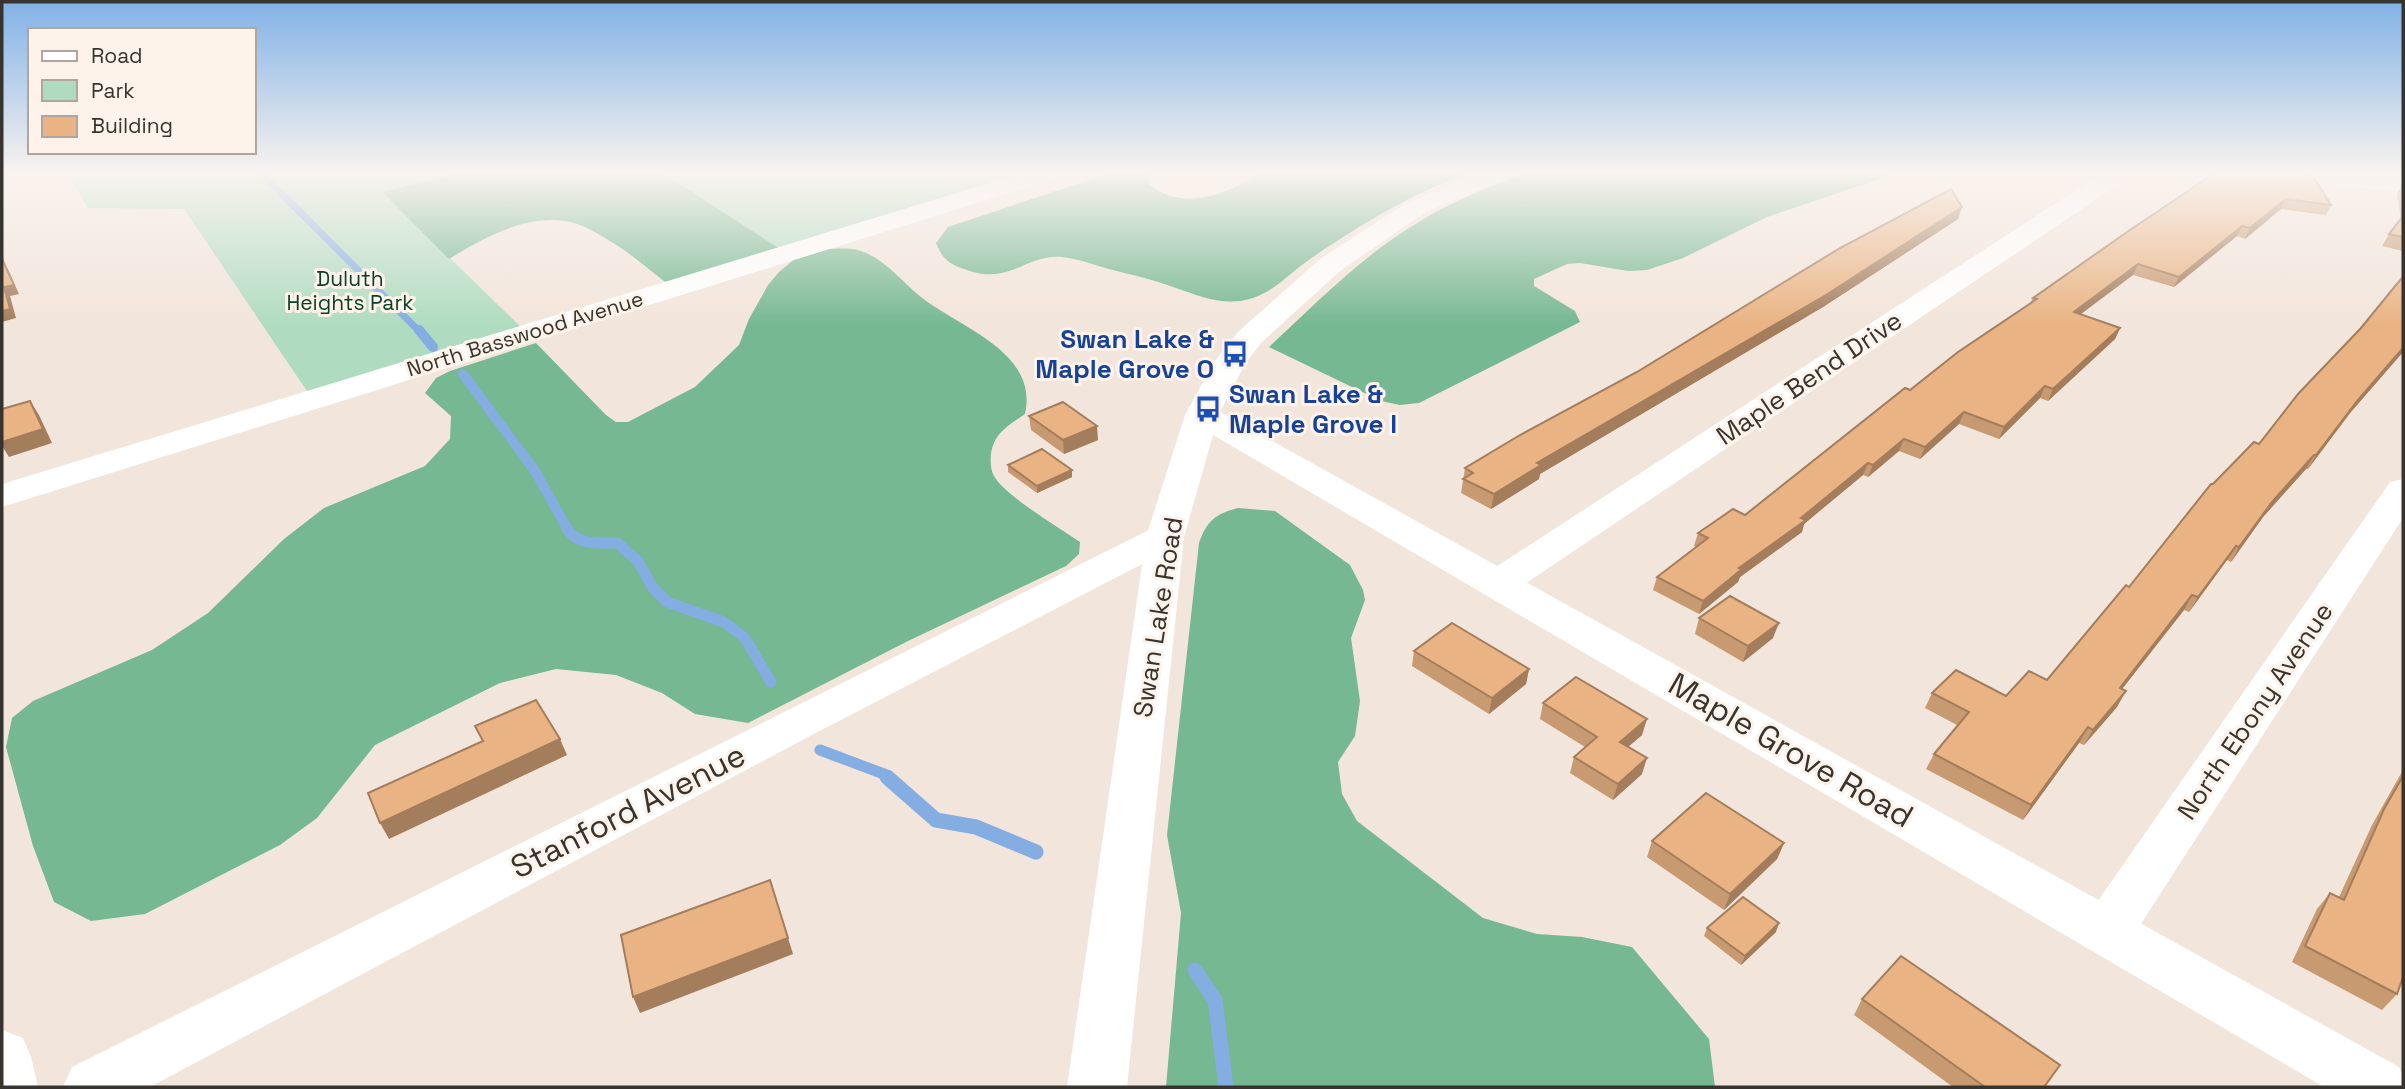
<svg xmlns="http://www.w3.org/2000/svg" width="2405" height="1089" font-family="'Space Grotesk',sans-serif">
<rect width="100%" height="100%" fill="#f2e5db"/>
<g fill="#afdcc0">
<polygon points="67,173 461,173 382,192 528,334 313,400 184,209 88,208"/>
<polygon points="663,173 1048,173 788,254"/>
</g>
<g fill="#75b891">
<path d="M461,173H663L788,254L674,288C653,274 635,256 613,243C602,236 583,224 570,222C528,213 483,238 449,259L382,192Z"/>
<path d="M1110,173H1150L1149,184C1181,212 1228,195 1259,173H1469C1412,193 1360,225 1310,259C1291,272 1276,290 1253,298C1225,307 1202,297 1176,288C1155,280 1132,275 1109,269C1095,265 1078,259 1063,257C1024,253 1011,288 961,268C947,263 941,256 936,243L948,227Z"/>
<path d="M1525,173H1897L1767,217L1683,258L1647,270L1628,271L1580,263L1567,264L1534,279V286L1575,311L1580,322L1419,403L1400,405L1381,401L1269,347C1313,306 1358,260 1409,228C1444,205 1486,188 1525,173Z"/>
<path d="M823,249C834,249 850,247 861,251C885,259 902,282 921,297C960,328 1039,352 1025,414C1014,422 999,430 994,443C990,451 989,467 994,476C1004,495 1060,528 1080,542L1079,554L1066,566L906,642L748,723L695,714L662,693L616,675L556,669L500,683L375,745L317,818L280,845L145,914L91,921L54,902L33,846L6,747L12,718L33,701L152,650L208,613L284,539L324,508L425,466L450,439L451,416L425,393L436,378L450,371L536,343L606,415L616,422H628L695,387L739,345L749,319L768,285L779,272L797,257Z"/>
<path d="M1238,508L1275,511L1350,565L1363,590L1365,600L1351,638L1360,701L1355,736L1338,762L1342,794L1357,821L1483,918L1537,934L1582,937L1632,947L1709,1039L1715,1087H1166L1181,913L1167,835L1199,543C1207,521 1215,514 1238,508Z"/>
</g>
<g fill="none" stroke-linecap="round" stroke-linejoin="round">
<polyline stroke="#84ade2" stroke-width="7" points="261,173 420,332"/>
<g stroke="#84ade2" stroke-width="10">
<polyline points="419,330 433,347"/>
<polyline points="463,374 535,471 568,530"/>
</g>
<g stroke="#84ade2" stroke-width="11">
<path d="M567,528C576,546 601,543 617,543L638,561L653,588L667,602L724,622L745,638L771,682"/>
<polyline points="820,750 884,774 889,778"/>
</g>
<g stroke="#84ade2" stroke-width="15">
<polyline points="887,777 936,820 976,827 1036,852"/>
<polyline points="1195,970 1215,1000 1226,1087"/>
</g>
<g fill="#fff" fill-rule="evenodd">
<polygon points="1022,173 1060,173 1057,178 2,507 2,484"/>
<polygon points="2102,173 2131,173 2128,178 1513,592 1499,596 1485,592 1479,583 1485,574"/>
<polygon points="2272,173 2358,173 2403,178 2403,192 2284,180 2275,178"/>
<polygon points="2403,479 2403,518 2126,947 2107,953 2088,947 2080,931 2088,915 2390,482"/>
<polygon points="1165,526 1179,529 1184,537 1179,545 808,737 150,1087 63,1087 72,1067 1151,529"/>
<polygon points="2,1030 23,1038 31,1057 38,1087 2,1087"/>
</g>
<polygon fill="#fff" fill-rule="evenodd" points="1478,173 1511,173 1508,178 1424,213 1340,271 1261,343 1245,364 1220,412 2399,1067 2403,1077 2403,1087 2324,1087 1213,435 1184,537 1127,1087 1067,1087 1146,537 1185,415 1214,362 1239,331 1320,259 1406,203"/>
</g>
<g fill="#c89a71">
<polygon points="2215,173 2331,205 2326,215 2281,209 2245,239 2237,236 2174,287 2133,275 2080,314 2120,328 2115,339 2048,401 2040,398 1999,439 1959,424 1920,459 1899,451 1868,477 1863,475 1804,524 1802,532 1740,577 1738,582 1699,614 1653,590 1657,577 1696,547 1694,546 1698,533 1745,515 1910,390 2030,303 2033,298"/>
<polygon points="2394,173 2403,173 2403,176 2394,174"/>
<polygon points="2403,183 2403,251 2382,246 2389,234 2401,219 2397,194"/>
<polygon points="1962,207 1958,219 1823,307 1540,474 1539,479 1491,509 1461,493 1465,468"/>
<polygon points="2403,277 2403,352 2350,413 2308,469 2306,469 2263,517 2231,562 2227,560 2189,612 2184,610 2122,689 2117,707 2084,745 2079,743 2023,820 1926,769 1934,754 1957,725 1925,708 1932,693 2006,696 2047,680 2129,587 2213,484 2259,444 2361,328"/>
<polygon points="1029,416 1098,440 1064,454 1031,430"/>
<polygon points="1008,465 1072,470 1072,477 1037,493 1008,472"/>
<polygon points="1699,618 1773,638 1743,662 1695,634"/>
<polygon points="1414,651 1529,669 1526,684 1489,714 1412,666"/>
<polygon points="1543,703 1642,735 1628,747 1642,774 1613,800 1570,773 1574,757 1585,747 1540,719"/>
<polygon points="2403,770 2403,977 2397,994 2382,1010 2292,962 2317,909 2330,893 2339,897 2372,825"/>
<polygon points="1652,841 1784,843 1777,859 1724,910 1647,857"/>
<polygon points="1707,928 1776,932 1741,965 1704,936"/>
<polygon points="1862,999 2060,1065 2045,1087 1953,1087 1854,1015"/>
</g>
<g fill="#a37d5c">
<polygon points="2286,199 2281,209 2245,239 2250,228"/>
<polygon points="1962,207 1958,219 1823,307 1540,474 1539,479 1491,509 1494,494 1537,463"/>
<polygon points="2242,226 2237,236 2174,287 2179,277"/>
<polygon points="2,256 19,294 10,296 16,318 2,322 4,287"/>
<polygon points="2138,264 2133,275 2069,323 2074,312"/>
<polygon points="2120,328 2115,339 2048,401 2053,389"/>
<polygon points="2403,348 2403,352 2350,413 2308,469 2316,455 2358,400"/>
<polygon points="2045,386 2040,398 1999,439 2004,427"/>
<polygon points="30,401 39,415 52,443 9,457 2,446 2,442"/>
<polygon points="1964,412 1959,424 1920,459 1925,447"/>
<polygon points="1097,426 1098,440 1064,454 1063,440"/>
<polygon points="1904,439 1899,451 1868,477 1873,465"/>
<polygon points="2314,455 2306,469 2263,517 2231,562 2239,547 2272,502"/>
<polygon points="1868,463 1863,475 1804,524 1802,532 1740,577 1738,582 1699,614 1703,601 1739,568"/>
<polygon points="1072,470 1072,477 1037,493 1037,486"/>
<polygon points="2236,546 2227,560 2189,612 2198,597"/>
<polygon points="2192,595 2184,610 2111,703 2120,688"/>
<polygon points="1779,623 1773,638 1743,662 1748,646"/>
<polygon points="1529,669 1526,684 1489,714 1492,698"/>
<polygon points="2126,691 2117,707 2084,745 2093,730"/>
<polygon points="1647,719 1642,735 1616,757 1620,742"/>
<polygon points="2088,727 2079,743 2023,820 2031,805"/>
<polygon points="560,739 567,755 389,839 380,823"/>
<polygon points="1647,758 1642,774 1613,800 1618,784"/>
<polygon points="1784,843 1777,859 1724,910 1730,894"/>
<polygon points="1779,923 1776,932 1741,965 1745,956"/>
<polygon points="788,938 793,954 640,1013 633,997"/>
</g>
<g fill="#e9b383" stroke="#a37d5c" stroke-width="2">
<polygon points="2215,173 2299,173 2312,175 2331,205 2286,199 2250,228 2242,226 2179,277 2138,264 2074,312 2120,328 2053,389 2045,386 2004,427 1964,412 1925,447 1904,439 1873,465 1868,463 1801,518 1806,520 1739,568 1742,569 1703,601 1657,577 1708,538 1698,533 1733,509 1745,515 1905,388 1910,390 1958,352 2037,299 2033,298 2127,232"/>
<polygon points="1951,189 1962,207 1826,295 1537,463 1541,465 1494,494 1463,479 1473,473 1465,468 1520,435 1637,372 1840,248"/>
<polygon points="2403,216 2403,237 2389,234"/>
<polygon points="2,259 14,285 4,287 10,309 2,311"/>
<polygon points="2403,277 2403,348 2358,400 2316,455 2314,455 2272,502 2239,547 2236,546 2198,597 2192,595 2120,688 2126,691 2093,730 2088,727 2031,805 1934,754 1969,712 1932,693 1956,670 2006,696 2029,671 2047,680 2126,585 2129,587 2211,484 2213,484 2254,442 2259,444 2298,394 2361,328 2396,285"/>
<polygon points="30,401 43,429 2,442 2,409"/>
<polygon points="1063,402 1097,426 1063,440 1029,416"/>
<polygon points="1042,449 1072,470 1037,486 1008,465"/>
<polygon points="1730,596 1779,623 1748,646 1699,618"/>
<polygon points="1452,623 1529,669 1492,698 1414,651"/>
<polygon points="1576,677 1647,719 1620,742 1647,758 1618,784 1574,757 1597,737 1543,703"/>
<polygon points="536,700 560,739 380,823 368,793 483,741 475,726"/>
<polygon points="2403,776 2403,977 2397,994 2305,946 2330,893 2344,900 2384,809"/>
<polygon points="1706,793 1784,843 1730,894 1652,841"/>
<polygon points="770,880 788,938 633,997 621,935"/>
<polygon points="1743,897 1779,923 1745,956 1707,928"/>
<polygon points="1901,956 2060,1065 2044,1087 1985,1087 1862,999"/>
</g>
<linearGradient id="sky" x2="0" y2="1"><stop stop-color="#80b1e6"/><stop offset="0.53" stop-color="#f9f3ef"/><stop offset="1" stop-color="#f9f3ef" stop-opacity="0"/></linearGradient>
<rect width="2405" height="326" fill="url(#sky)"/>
<defs>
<g id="bus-bare" transform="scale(2.1)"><path d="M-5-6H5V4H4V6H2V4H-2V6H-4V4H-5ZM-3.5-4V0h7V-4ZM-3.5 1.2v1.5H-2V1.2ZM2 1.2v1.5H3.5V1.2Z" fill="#1a4fb4" stroke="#fdf3ea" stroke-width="2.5" paint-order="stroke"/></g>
</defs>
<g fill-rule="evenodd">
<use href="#bus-bare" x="1235" y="354"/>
<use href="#bus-bare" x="1208" y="409"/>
</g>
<g text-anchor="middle" stroke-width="6" stroke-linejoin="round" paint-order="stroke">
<g font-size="21" fill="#094027" stroke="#fdf3ea">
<text x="350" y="286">Duluth<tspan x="350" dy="24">Heights Park</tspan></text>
</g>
<g font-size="21" fill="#37332e" stroke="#fdf3ea">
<text transform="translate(525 334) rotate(-17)" y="7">North Basswood Avenue</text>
</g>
<g font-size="26" font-weight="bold" fill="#164399" stroke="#fdf3ea" text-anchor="end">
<text x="1214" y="348">Swan Lake &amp;<tspan x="1214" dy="30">Maple Grove O</tspan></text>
<text x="1229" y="403" text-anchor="start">Swan Lake &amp;<tspan x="1229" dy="30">Maple Grove I</tspan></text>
</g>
<g font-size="26" fill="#37332e" stroke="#fdf3ea">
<text transform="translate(1809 378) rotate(-34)" y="9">Maple Bend Drive</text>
<text transform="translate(1158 617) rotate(-81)" y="9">Swan Lake Road</text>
<text transform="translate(2255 711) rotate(-56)" y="9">North Ebony Avenue</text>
</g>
<g font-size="32" fill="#37332e" stroke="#fdf3ea">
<text transform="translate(1791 750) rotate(30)" y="11">Maple Grove Road</text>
<text transform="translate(628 811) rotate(-27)" y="11">Stanford Avenue</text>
</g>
</g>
<rect width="2405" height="1089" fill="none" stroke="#37332e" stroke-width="7"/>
<rect x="28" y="28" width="228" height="126" fill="#fdf3ea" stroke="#aea69f" stroke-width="2"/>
<rect x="42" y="51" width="35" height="10" fill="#ffffff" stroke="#aea69f" stroke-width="2"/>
<text x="91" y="63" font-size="21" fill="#37332e">Road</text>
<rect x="42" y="80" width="35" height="21" fill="#afdcc0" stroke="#aea69f" stroke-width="2"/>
<text x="91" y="98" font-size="21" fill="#37332e">Park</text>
<rect x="42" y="116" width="35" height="21" fill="#e9b383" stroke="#aea69f" stroke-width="2"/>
<text x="91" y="133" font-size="21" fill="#37332e">Building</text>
</svg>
